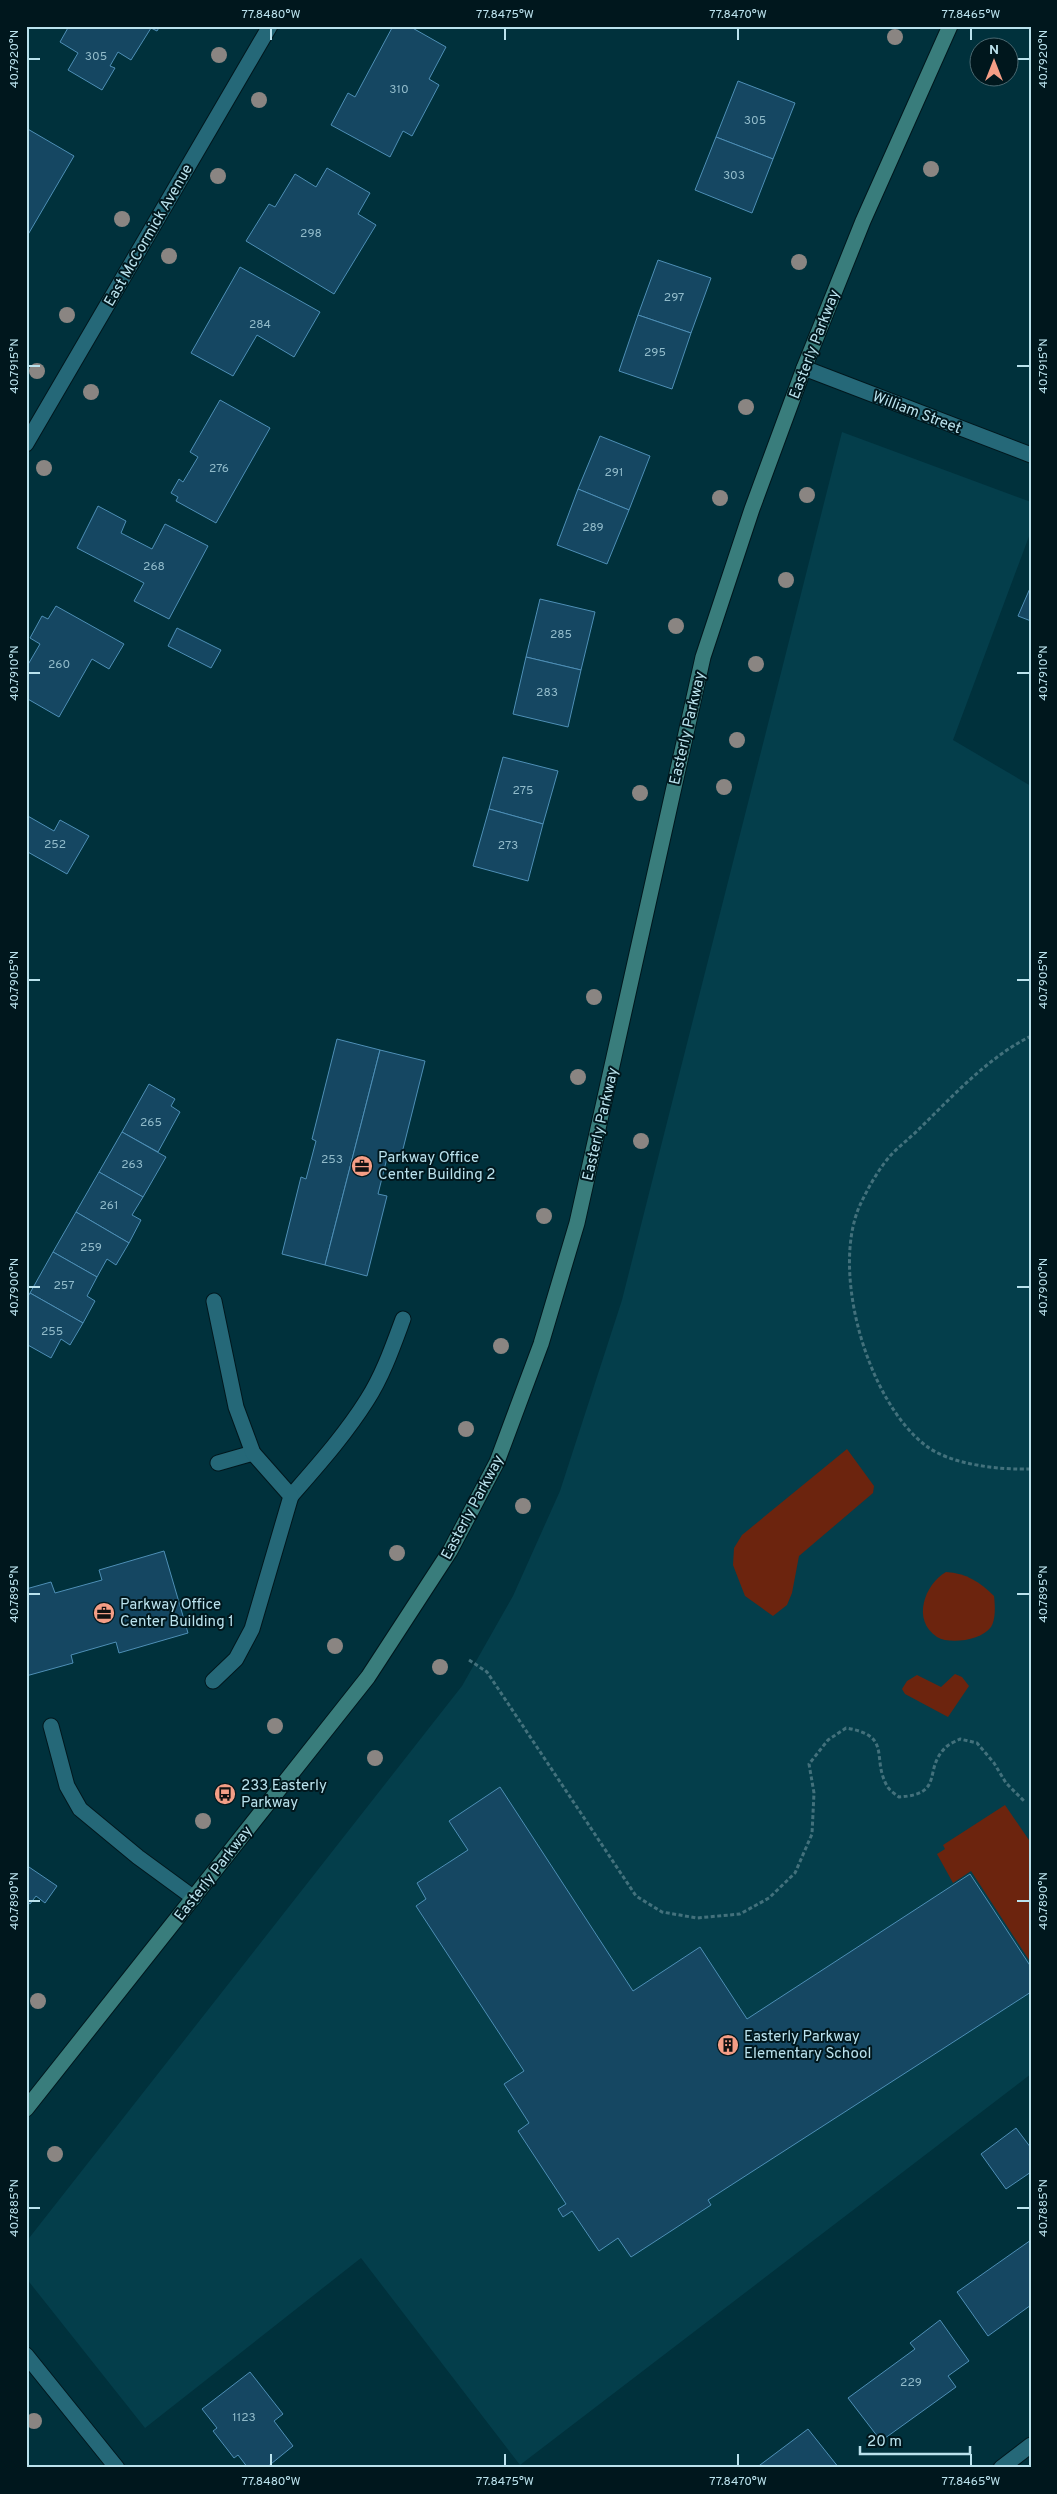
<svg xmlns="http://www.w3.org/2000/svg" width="1057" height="2494" font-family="Overpass,sans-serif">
<rect width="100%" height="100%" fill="#00313c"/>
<polygon fill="#043e4b" points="842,432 1031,502 1031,531 953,740 1031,786 1031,2074 520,2465 361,2258 145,2428 26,2278 26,2242 462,1686 513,1596 560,1491 622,1300"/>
<g fill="#6c240e">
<polygon points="847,1449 874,1486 873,1493 799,1556 792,1593 787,1605 773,1616 745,1596 738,1578 733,1565 734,1548 742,1535"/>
<path d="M946,1572C966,1573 980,1582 994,1596C995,1605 996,1619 991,1627C982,1640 950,1645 937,1637C911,1620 925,1584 946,1572Z"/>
<polygon points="955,1674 962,1677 969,1686 948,1717 905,1694 902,1689 907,1681 917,1675 941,1687"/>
<polygon points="1005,1805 1031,1843 1031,1963 971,1871 953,1883 937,1854 945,1849 943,1845"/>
</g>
<g fill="#154762" stroke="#4e8fb6">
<polygon points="69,26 160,26 157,31 151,28 131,60 118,52 110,66 115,68 102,90 68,70 78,53 60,42"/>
<polygon points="393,26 409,26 446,47 429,79 439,85 412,136 403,131 390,157 331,125 348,93 355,97"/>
<polygon points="738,81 795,103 773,159 716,137"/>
<polygon points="26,128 74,156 26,238"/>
<polygon points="716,137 773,159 752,213 695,190"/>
<polygon points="327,168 370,193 358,214 376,225 334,294 246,241 269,204 275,207 295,174 316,187"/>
<polygon points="658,260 711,278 691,333 638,315"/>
<polygon points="240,267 320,312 294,357 257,335 233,376 191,353"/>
<polygon points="638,315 691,333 672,389 619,371"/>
<polygon points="220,400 270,428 216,523 176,501 178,497 171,493 179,479 183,482 198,457 190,452"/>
<polygon points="600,436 650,456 629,510 578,489"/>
<polygon points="578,489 629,510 607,564 557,545"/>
<polygon points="98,506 126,521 121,533 152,549 165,524 208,546 169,619 134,601 144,583 77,548"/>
<polygon points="1031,586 1031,621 1018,616"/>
<polygon points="540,599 595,612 581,670 526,657"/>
<polygon points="56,606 124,644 109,669 92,659 59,717 26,698 26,668 40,644 30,638 42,616 48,619"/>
<polygon points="177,628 221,650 211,668 168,646"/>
<polygon points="526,657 581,670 568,727 513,714"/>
<polygon points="503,757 558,771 543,824 489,809"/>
<polygon points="489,809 543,824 528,881 473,866"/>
<polygon points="26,815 54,831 60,820 89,836 67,874 26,851"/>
<polygon points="337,1039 380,1050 325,1265 282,1254 301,1177 306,1179 316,1141 312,1139"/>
<polygon points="380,1050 425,1061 400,1161 387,1158 378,1194 387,1196 367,1276 325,1265"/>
<polygon points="149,1084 175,1099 171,1106 180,1112 158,1152 122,1132"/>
<polygon points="122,1132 166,1157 143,1197 99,1172"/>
<polygon points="99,1172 143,1197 132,1215 141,1220 129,1243 76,1212"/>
<polygon points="76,1212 129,1243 116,1265 107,1259 97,1277 53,1252"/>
<polygon points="53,1252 97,1277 87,1296 95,1301 83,1323 30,1293"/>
<polygon points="30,1293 83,1323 70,1345 61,1339 51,1358 26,1344 26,1300"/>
<polygon points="164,1551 188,1633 119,1653 116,1642 71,1655 73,1663 26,1676 26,1589 51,1582 55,1593 102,1580 99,1570"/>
<polygon points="500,1787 633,1991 700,1947 747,2019 970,1874 1031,1967 1031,1992 708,2200 711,2205 631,2257 618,2238 599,2251 572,2211 563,2217 558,2209 566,2204 518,2131 529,2123 504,2084 524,2071 416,1906 426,1899 417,1883 468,1850 449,1821"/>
<polygon points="26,1865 57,1886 45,1903 36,1896 30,1904 26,1901"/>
<polygon points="1016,2128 1031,2148 1031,2172 1006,2189 981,2154"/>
<polygon points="1031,2240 1031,2305 988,2336 957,2292"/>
<polygon points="940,2320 969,2361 948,2376 956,2387 881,2441 848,2398 915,2349 910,2343"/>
<polygon points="250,2372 283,2414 274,2421 293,2446 266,2468 248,2468 238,2455 234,2458 213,2431 217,2428 202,2409"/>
<polygon points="808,2429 839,2468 756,2468"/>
</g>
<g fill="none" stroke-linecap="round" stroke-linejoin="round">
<g stroke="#00171d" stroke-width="17">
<g id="lane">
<polyline points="218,1463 253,1453"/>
<path d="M291,1496C318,1465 345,1435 367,1400C383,1375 393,1346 403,1319"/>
<polyline points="213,1681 236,1659 252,1629 291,1496 253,1453 236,1407 214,1301"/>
<polyline points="51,1726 67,1786 80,1809 138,1857 194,1898"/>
</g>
</g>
<g stroke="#00171d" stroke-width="17">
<g id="street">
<polyline points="804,368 1031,455"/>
<polyline points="26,444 270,26"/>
<polyline points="26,2355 117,2468"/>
<polyline points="1001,2468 1031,2445"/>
</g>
</g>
<g stroke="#00171d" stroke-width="17">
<polyline id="secondary" points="26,2109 368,1677 450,1551 497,1462 541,1344 577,1223 703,657 752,509 804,368 863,221 950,26"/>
</g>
<g stroke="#43717c" stroke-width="3" stroke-dasharray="4 2.5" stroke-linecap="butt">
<path d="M1031,1036C987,1058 952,1097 918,1130C909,1139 898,1147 890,1156C878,1170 868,1188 860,1205C830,1272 868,1401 925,1445C950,1465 1000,1470 1031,1469"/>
<path d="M469,1660L487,1672L636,1896L662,1912L697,1918L740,1914L769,1898L795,1873L812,1834L814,1793L809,1764L828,1740L846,1728C893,1736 871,1757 887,1786C889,1790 895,1794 899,1797C946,1794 922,1770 946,1747C949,1744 956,1741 960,1739L977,1743L994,1763L1006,1783L1025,1802"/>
</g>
<use href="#lane" stroke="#256878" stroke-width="15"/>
<use href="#street" stroke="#256878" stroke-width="15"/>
<use href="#secondary" stroke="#397d7c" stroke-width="15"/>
</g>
<g fill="#8a8582">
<circle cx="895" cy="37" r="8"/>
<circle cx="219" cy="55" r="8"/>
<circle cx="259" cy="100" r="8"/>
<circle cx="931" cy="169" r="8"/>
<circle cx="218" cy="176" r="8"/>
<circle cx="122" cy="219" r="8"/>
<circle cx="169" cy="256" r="8"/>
<circle cx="799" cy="262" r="8"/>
<circle cx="67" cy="315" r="8"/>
<circle cx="37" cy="371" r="8"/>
<circle cx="91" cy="392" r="8"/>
<circle cx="746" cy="407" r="8"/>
<circle cx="44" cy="468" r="8"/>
<circle cx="807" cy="495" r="8"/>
<circle cx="720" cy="498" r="8"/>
<circle cx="786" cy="580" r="8"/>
<circle cx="676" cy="626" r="8"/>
<circle cx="756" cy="664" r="8"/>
<circle cx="737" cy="740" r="8"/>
<circle cx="724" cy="787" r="8"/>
<circle cx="640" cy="793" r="8"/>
<circle cx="594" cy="997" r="8"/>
<circle cx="578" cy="1077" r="8"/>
<circle cx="641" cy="1141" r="8"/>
<circle cx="544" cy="1216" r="8"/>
<circle cx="501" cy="1346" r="8"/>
<circle cx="466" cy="1429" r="8"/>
<circle cx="523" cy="1506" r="8"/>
<circle cx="397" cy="1553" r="8"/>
<circle cx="335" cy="1646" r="8"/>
<circle cx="440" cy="1667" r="8"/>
<circle cx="275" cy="1726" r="8"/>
<circle cx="375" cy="1758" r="8"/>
<circle cx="203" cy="1821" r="8"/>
<circle cx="38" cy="2001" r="8"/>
<circle cx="55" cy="2154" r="8"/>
<circle cx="34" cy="2421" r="8"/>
</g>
<path fill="none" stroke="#bae2ed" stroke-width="2" d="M271,28V40M505,28V40M738,28V40M971,28V40M28,59H40M1017,59H1030M28,366H40M1017,366H1030M28,673H40M1017,673H1030M28,980H40M1017,980H1030M28,1287H40M1017,1287H1030M28,1594H40M1017,1594H1030M28,1901H40M1017,1901H1030M28,2208H40M1017,2208H1030M271,2454V2466M505,2454V2466M738,2454V2466M971,2454V2466"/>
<defs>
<g id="office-disc" transform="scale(1.125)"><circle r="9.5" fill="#f49e86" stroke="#00171d"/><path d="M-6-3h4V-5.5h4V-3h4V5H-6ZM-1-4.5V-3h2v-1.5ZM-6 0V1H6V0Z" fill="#111"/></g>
<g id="bus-disc" transform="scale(1.125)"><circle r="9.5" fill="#f49e86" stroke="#00171d"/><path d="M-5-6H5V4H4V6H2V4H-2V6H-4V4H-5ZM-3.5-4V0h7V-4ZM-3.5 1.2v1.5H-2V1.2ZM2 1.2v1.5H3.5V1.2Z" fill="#111"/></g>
<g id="building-disc" transform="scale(1.125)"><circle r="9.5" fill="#f49e86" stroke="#00171d"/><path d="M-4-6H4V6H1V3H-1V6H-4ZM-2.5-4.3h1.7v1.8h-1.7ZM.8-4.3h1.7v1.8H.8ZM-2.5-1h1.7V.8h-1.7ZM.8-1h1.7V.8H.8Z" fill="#111"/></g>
</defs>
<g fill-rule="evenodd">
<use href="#office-disc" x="362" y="1166"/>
<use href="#office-disc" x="104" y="1613"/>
<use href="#bus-disc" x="225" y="1794"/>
<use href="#building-disc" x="728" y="2045"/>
</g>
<g text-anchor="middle" stroke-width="4" stroke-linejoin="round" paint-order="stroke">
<g font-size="12" fill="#91bbca">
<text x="96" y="60">305</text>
<text x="399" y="93">310</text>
<text x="755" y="124">305</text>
<text x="734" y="179">303</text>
<text x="311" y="237">298</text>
<text x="674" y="301">297</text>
<text x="260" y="328">284</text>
<text x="655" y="356">295</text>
<text x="219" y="472">276</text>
<text x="614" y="476">291</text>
<text x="593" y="531">289</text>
<text x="154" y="570">268</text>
<text x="561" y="638">285</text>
<text x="59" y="668">260</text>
<text x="547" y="696">283</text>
<text x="523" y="794">275</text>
<text x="55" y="848">252</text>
<text x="508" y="849">273</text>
<text x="151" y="1126">265</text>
<text x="332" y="1163">253</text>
<text x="132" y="1168">263</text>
<text x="109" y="1209">261</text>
<text x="91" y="1251">259</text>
<text x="64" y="1289">257</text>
<text x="52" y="1335">255</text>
<text x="911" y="2386">229</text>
<text x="244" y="2421">1123</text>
</g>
<g font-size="15" fill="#bae2ed" stroke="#00171d">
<text transform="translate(148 235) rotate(-60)" y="5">East McCormick Avenue</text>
<text transform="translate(814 344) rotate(-69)" y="5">Easterly Parkway</text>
<text transform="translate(917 412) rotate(21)" y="5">William Street</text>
<text transform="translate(687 728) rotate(-77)" y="5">Easterly Parkway</text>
<text transform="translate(600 1124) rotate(-77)" y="5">Easterly Parkway</text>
<text transform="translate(472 1507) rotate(-62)" y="5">Easterly Parkway</text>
<text transform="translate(213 1873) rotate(-52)" y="5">Easterly Parkway</text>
</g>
<g font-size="15" fill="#bae2ed" stroke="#00171d" text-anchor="start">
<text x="378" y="1162">Parkway Office<tspan x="378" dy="17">Center Building 2</tspan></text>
<text x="120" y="1609">Parkway Office<tspan x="120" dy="17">Center Building 1</tspan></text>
<text x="241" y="1790">233 Easterly<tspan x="241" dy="17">Parkway</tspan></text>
<text x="744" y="2041">Easterly Parkway<tspan x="744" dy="17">Elementary School</tspan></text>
</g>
</g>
<rect width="1057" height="2494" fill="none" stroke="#00171d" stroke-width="55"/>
<g transform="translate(994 62)"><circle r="24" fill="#00171d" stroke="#4a6870"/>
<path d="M0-4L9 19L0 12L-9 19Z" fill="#f49e86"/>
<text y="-8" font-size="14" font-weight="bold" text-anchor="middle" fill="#bae2ed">N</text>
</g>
<path d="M860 2446v8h110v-8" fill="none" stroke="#bae2ed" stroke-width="2.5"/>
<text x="867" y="2446" font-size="15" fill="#bae2ed" stroke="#00171d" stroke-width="4" paint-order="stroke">20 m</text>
<rect x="28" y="28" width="1002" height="2438" fill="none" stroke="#bae2ed" stroke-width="2"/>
<g font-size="12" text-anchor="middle" fill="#bae2ed">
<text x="271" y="18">77.8480°W</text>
<text x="505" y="18">77.8475°W</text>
<text x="738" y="18">77.8470°W</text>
<text x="971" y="18">77.8465°W</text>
<text transform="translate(14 59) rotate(-90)" y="4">40.7920°N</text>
<text transform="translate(1043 59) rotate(-90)" y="4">40.7920°N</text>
<text transform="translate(14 366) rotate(-90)" y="4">40.7915°N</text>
<text transform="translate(1043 366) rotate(-90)" y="4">40.7915°N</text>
<text transform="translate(14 673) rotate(-90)" y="4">40.7910°N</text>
<text transform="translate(1043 673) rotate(-90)" y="4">40.7910°N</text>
<text transform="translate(14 980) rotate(-90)" y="4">40.7905°N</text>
<text transform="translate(1043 980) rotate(-90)" y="4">40.7905°N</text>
<text transform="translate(14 1287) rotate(-90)" y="4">40.7900°N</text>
<text transform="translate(1043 1287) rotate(-90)" y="4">40.7900°N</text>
<text transform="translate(14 1594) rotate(-90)" y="4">40.7895°N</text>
<text transform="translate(1043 1594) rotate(-90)" y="4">40.7895°N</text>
<text transform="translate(14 1901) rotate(-90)" y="4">40.7890°N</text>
<text transform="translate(1043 1901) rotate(-90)" y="4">40.7890°N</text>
<text transform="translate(14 2208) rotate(-90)" y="4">40.7885°N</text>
<text transform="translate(1043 2208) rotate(-90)" y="4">40.7885°N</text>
<text x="271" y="2485">77.8480°W</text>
<text x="505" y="2485">77.8475°W</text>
<text x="738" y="2485">77.8470°W</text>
<text x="971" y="2485">77.8465°W</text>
</g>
</svg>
